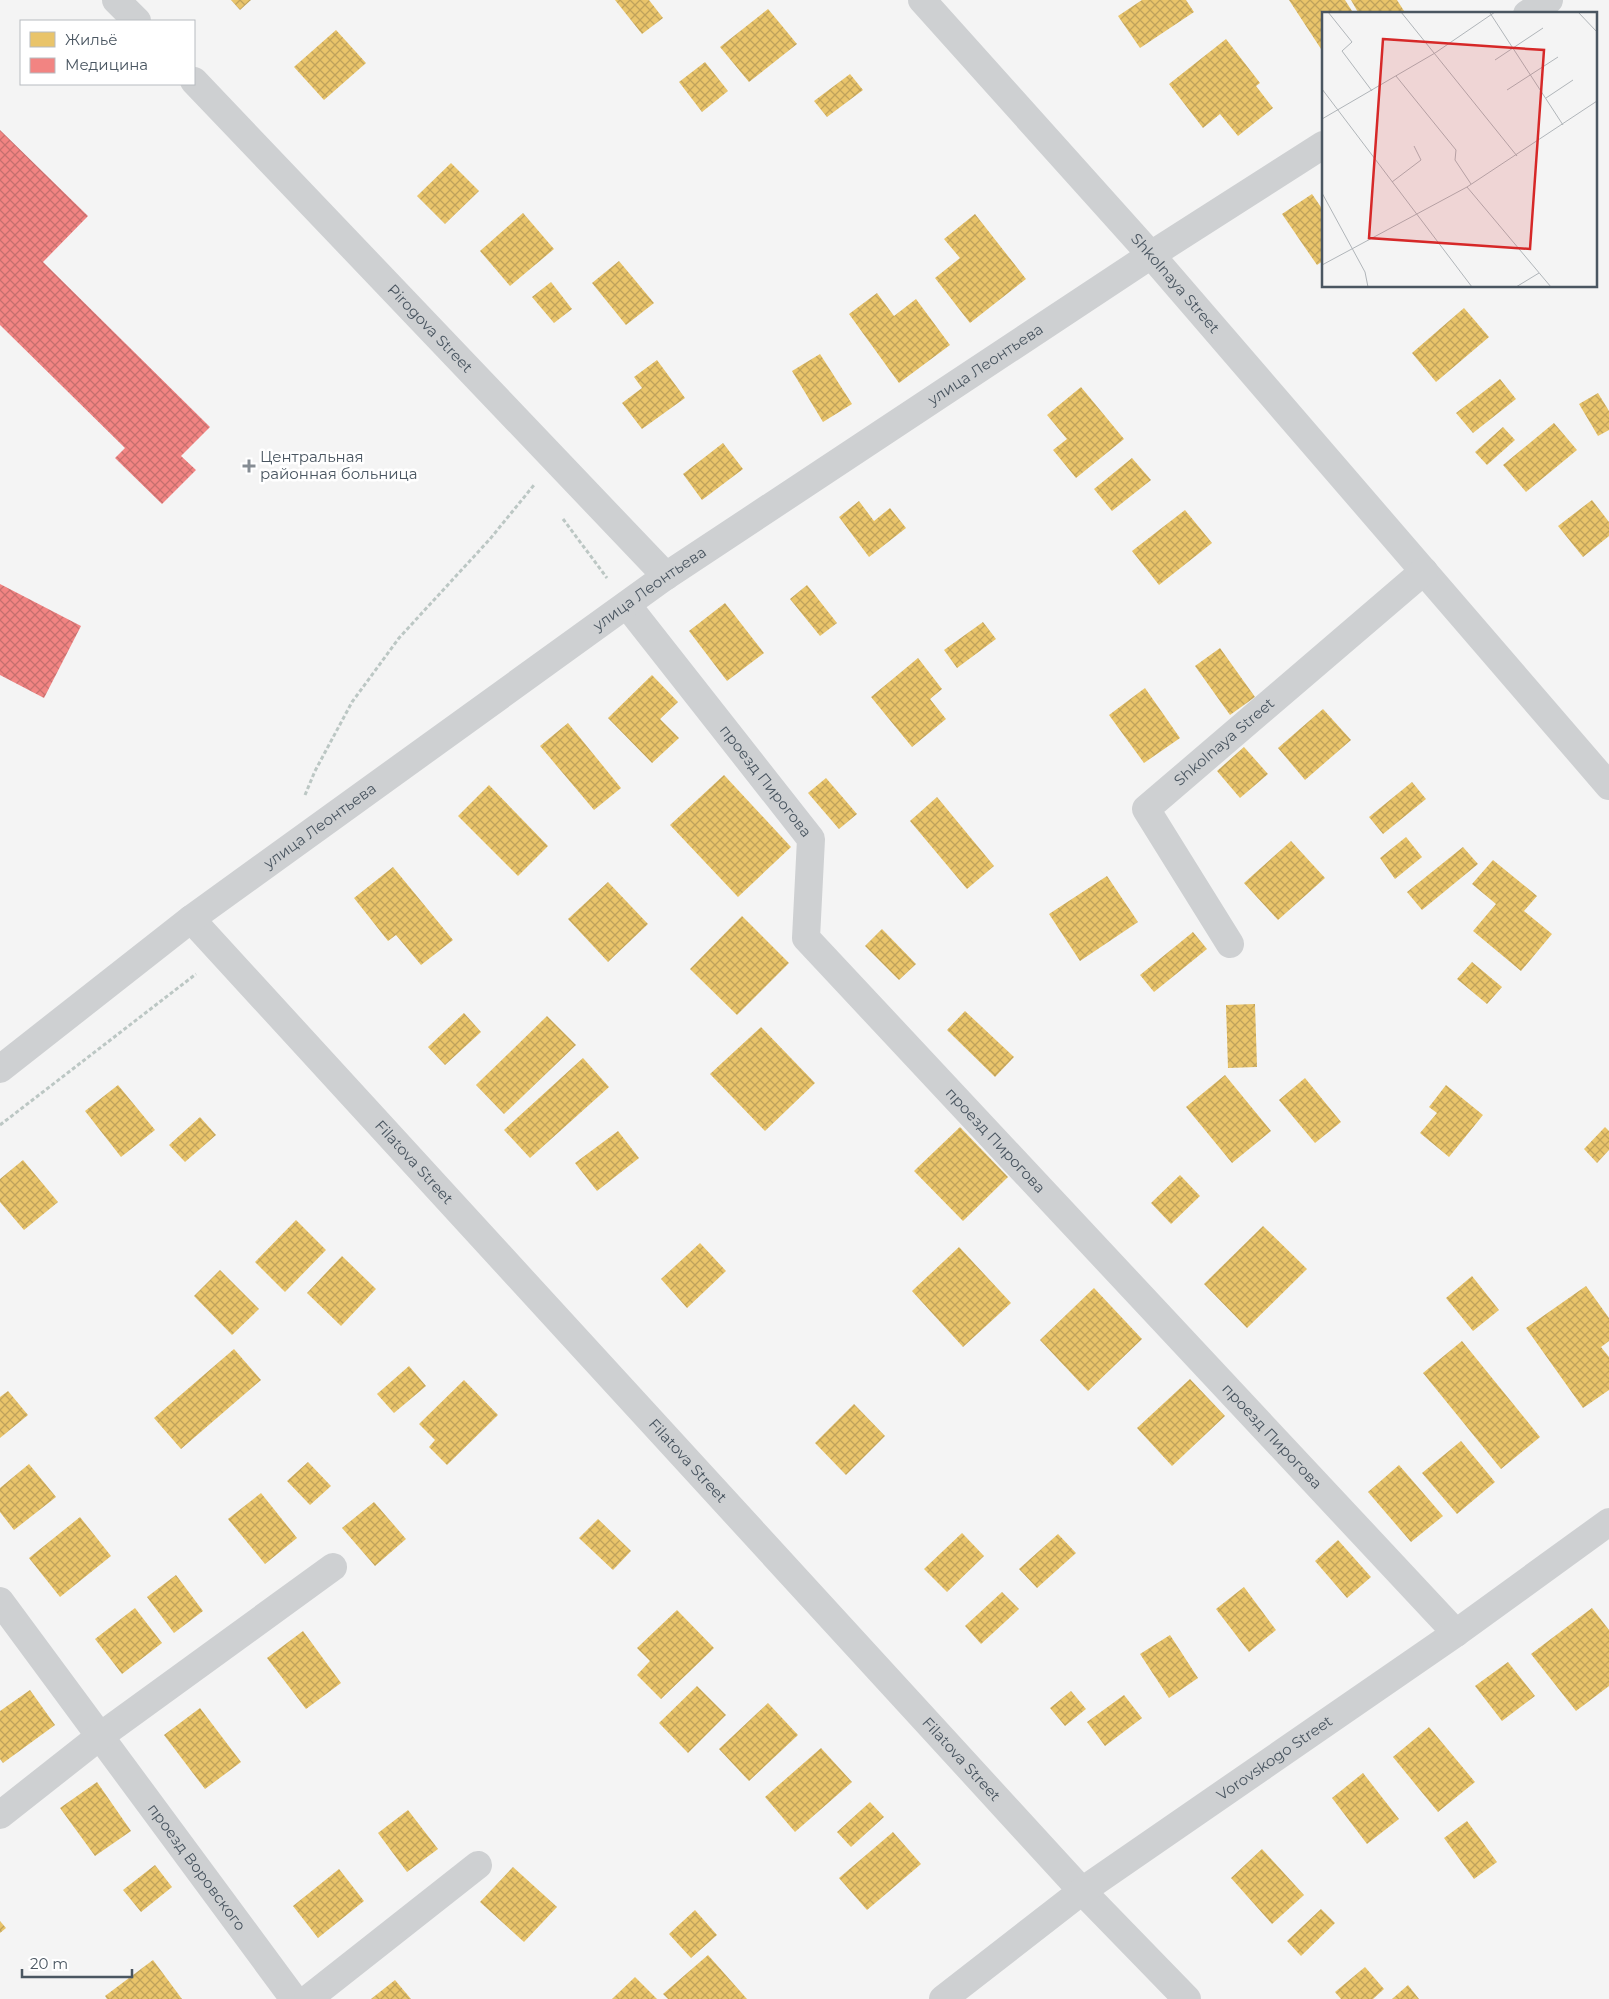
<svg xmlns="http://www.w3.org/2000/svg" width="1609" height="1999" font-family="Montserrat,sans-serif">
<defs>
<pattern id="homes-cross-hatch" width="8" height="8" patternUnits="userSpaceOnUse" patternTransform="scale(1.25)"><rect width="8" height="8" fill="#e9c46a"/><path d="M0 0l8 8M0 8l8-8" fill="none" stroke="#bfa25b"/></pattern>
<pattern id="health-cross-hatch" width="8" height="8" patternUnits="userSpaceOnUse" patternTransform="scale(1.25)"><rect width="8" height="8" fill="#f28482"/><path d="M0 0l8 8M0 8l8-8" fill="none" stroke="#c66f6e"/></pattern>
</defs>
<rect width="100%" height="100%" fill="#f4f4f4"/>
<g fill="url(#homes-cross-hatch)">
<polygon points="231,0 251,0 240,10"/>
<polygon points="615,0 649,0 663,18 642,34"/>
<polygon points="1142,0 1186,0 1194,12 1140,48 1118,16"/>
<polygon points="1289,0 1345,0 1354,14 1323,14 1323,52"/>
<polygon points="1351,0 1397,0 1406,14 1359,14"/>
<polygon points="768,9 797,44 749,82 720,47"/>
<polygon points="336,30 366,63 324,100 294,67"/>
<polygon points="1226,39 1260,83 1256,86 1273,108 1238,136 1220,114 1203,128 1169,84"/>
<polygon points="705,62 728,91 702,112 679,82"/>
<polygon points="850,74 863,90 827,117 814,101"/>
<polygon points="451,163 479,191 445,224 417,196"/>
<polygon points="1312,194 1323,210 1323,261 1317,265 1282,214"/>
<polygon points="523,213 554,249 510,286 480,251"/>
<polygon points="975,214 1026,279 970,323 935,278 960,258 944,239"/>
<polygon points="619,261 654,303 626,325 592,283"/>
<polygon points="551,282 572,309 554,323 532,297"/>
<polygon points="877,293 894,316 916,299 950,345 899,383 849,314"/>
<polygon points="1464,308 1489,337 1436,382 1412,353"/>
<polygon points="820,354 852,404 823,422 792,371"/>
<polygon points="657,360 685,398 642,429 622,403 642,388 634,377"/>
<polygon points="1500,379 1516,399 1473,433 1456,413"/>
<polygon points="1081,387 1124,439 1076,478 1053,450 1067,439 1047,415"/>
<polygon points="1598,393 1609,411 1609,430 1598,436 1579,404"/>
<polygon points="1554,423 1577,450 1526,492 1503,465"/>
<polygon points="1503,427 1515,440 1487,465 1475,452"/>
<polygon points="723,443 743,469 702,500 683,474"/>
<polygon points="1132,458 1151,480 1112,511 1094,489"/>
<polygon points="1592,500 1609,522 1609,536 1583,557 1558,526"/>
<polygon points="859,501 874,521 890,508 906,528 869,557 839,517"/>
<polygon points="1185,510 1212,543 1159,585 1132,551"/>
<polygon points="807,585 837,623 820,636 790,599"/>
<polygon points="725,603 764,653 727,681 689,631"/>
<polygon points="983,622 996,639 957,668 944,650"/>
<polygon points="1220,648 1255,697 1230,715 1195,666"/>
<polygon points="918,658 942,689 930,699 946,719 912,747 871,697"/>
<polygon points="652,675 678,702 660,719 679,738 652,763 608,718"/>
<polygon points="1145,688 1180,738 1144,763 1109,715"/>
<polygon points="1323,709 1351,740 1305,780 1278,748"/>
<polygon points="568,723 621,788 594,810 540,746"/>
<polygon points="1244,747 1268,774 1240,798 1217,771"/>
<polygon points="724,775 791,847 738,897 670,825"/>
<polygon points="826,778 857,814 839,829 808,793"/>
<polygon points="1412,782 1426,799 1383,834 1369,817"/>
<polygon points="489,785 548,846 518,876 458,816"/>
<polygon points="937,797 994,866 967,889 910,821"/>
<polygon points="1406,837 1422,857 1395,879 1380,858"/>
<polygon points="1291,841 1325,878 1278,920 1244,883"/>
<polygon points="1463,847 1478,864 1422,910 1407,892"/>
<polygon points="1493,860 1537,896 1524,911 1552,934 1521,971 1473,931 1496,904 1472,884"/>
<polygon points="393,867 453,940 421,965 396,935 388,941 354,898"/>
<polygon points="1107,876 1138,922 1080,961 1049,914"/>
<polygon points="608,882 648,924 608,962 568,919"/>
<polygon points="742,916 789,963 737,1015 690,969"/>
<polygon points="882,929 916,964 899,980 865,946"/>
<polygon points="1193,932 1207,949 1154,992 1140,975"/>
<polygon points="1472,962 1502,987 1487,1004 1457,979"/>
<polygon points="1255,1004 1257,1067 1228,1068 1226,1005"/>
<polygon points="965,1011 1014,1057 995,1077 947,1030"/>
<polygon points="464,1013 481,1032 445,1065 428,1047"/>
<polygon points="547,1016 576,1045 504,1114 476,1085"/>
<polygon points="761,1027 815,1083 765,1131 710,1074"/>
<polygon points="583,1058 609,1087 530,1158 504,1130"/>
<polygon points="1225,1075 1271,1131 1232,1163 1186,1107"/>
<polygon points="1305,1078 1341,1122 1315,1143 1279,1100"/>
<polygon points="118,1085 155,1130 121,1157 85,1111"/>
<polygon points="1446,1085 1483,1115 1449,1157 1420,1133 1437,1113 1429,1107"/>
<polygon points="200,1117 216,1135 185,1162 169,1145"/>
<polygon points="960,1127 1008,1177 963,1221 914,1171"/>
<polygon points="1605,1127 1609,1131 1609,1150 1597,1163 1584,1149"/>
<polygon points="618,1131 639,1158 597,1191 575,1163"/>
<polygon points="23,1160 58,1202 24,1230 0,1202 0,1179"/>
<polygon points="1180,1175 1200,1196 1171,1224 1151,1203"/>
<polygon points="296,1220 326,1250 285,1292 255,1262"/>
<polygon points="1263,1226 1307,1269 1247,1328 1204,1284"/>
<polygon points="700,1243 726,1271 687,1308 661,1279"/>
<polygon points="959,1247 1011,1303 963,1347 912,1291"/>
<polygon points="342,1256 376,1289 341,1326 307,1293"/>
<polygon points="220,1270 259,1309 232,1335 194,1296"/>
<polygon points="1472,1276 1499,1310 1473,1331 1446,1298"/>
<polygon points="1586,1286 1609,1318 1609,1341 1601,1347 1609,1357 1609,1390 1583,1408 1526,1328"/>
<polygon points="1094,1288 1142,1339 1088,1391 1040,1340"/>
<polygon points="1462,1341 1540,1437 1501,1469 1423,1373"/>
<polygon points="234,1349 261,1380 181,1449 154,1418"/>
<polygon points="409,1366 426,1386 394,1413 377,1394"/>
<polygon points="1190,1379 1225,1416 1172,1466 1137,1428"/>
<polygon points="464,1380 498,1415 447,1465 429,1447 435,1440 419,1424"/>
<polygon points="8,1391 28,1415 0,1438 0,1397"/>
<polygon points="854,1404 885,1436 846,1475 815,1443"/>
<polygon points="1461,1441 1495,1482 1457,1514 1422,1473"/>
<polygon points="308,1462 331,1486 310,1505 287,1481"/>
<polygon points="29,1464 56,1497 14,1530 0,1512 0,1488"/>
<polygon points="1399,1465 1443,1516 1411,1542 1368,1492"/>
<polygon points="261,1493 297,1538 265,1564 228,1519"/>
<polygon points="374,1502 406,1539 375,1566 342,1528"/>
<polygon points="80,1517 111,1556 60,1597 29,1558"/>
<polygon points="598,1519 631,1551 613,1570 579,1538"/>
<polygon points="962,1533 984,1556 947,1592 924,1569"/>
<polygon points="1058,1534 1076,1553 1037,1588 1019,1569"/>
<polygon points="1338,1540 1371,1577 1347,1598 1315,1561"/>
<polygon points="176,1575 203,1611 174,1633 147,1597"/>
<polygon points="1244,1587 1276,1630 1249,1652 1216,1609"/>
<polygon points="1002,1592 1019,1609 981,1644 965,1626"/>
<polygon points="135,1608 162,1643 122,1674 95,1639"/>
<polygon points="1592,1608 1609,1630 1609,1686 1576,1711 1531,1654"/>
<polygon points="677,1610 714,1648 661,1699 637,1675 650,1661 637,1648"/>
<polygon points="303,1631 341,1683 306,1709 267,1658"/>
<polygon points="1170,1635 1198,1678 1169,1698 1140,1654"/>
<polygon points="1508,1662 1535,1696 1502,1721 1475,1686"/>
<polygon points="697,1686 726,1715 688,1753 659,1723"/>
<polygon points="30,1690 55,1725 3,1763 0,1759 0,1711"/>
<polygon points="1071,1691 1086,1709 1065,1726 1050,1708"/>
<polygon points="1124,1695 1142,1718 1105,1746 1087,1722"/>
<polygon points="768,1703 798,1735 749,1781 719,1749"/>
<polygon points="200,1708 241,1762 205,1789 164,1735"/>
<polygon points="1429,1727 1475,1782 1438,1812 1393,1757"/>
<polygon points="821,1748 852,1782 795,1832 765,1797"/>
<polygon points="1363,1773 1399,1819 1367,1844 1332,1798"/>
<polygon points="97,1782 131,1831 95,1856 60,1808"/>
<polygon points="870,1802 884,1817 851,1847 837,1832"/>
<polygon points="408,1810 438,1849 407,1872 378,1833"/>
<polygon points="1467,1821 1497,1862 1474,1879 1444,1838"/>
<polygon points="893,1832 921,1864 867,1910 839,1878"/>
<polygon points="1262,1849 1304,1895 1272,1924 1231,1878"/>
<polygon points="155,1865 172,1887 141,1912 123,1890"/>
<polygon points="513,1867 557,1907 524,1942 480,1902"/>
<polygon points="339,1869 364,1901 318,1938 293,1906"/>
<polygon points="1321,1909 1335,1923 1301,1956 1287,1941"/>
<polygon points="695,1910 717,1935 691,1958 669,1934"/>
<polygon points="0,1921 6,1928 0,1933"/>
<polygon points="708,1955 747,1999 668,1999 663,1994"/>
<polygon points="153,1960 182,1999 107,1999 105,1996"/>
<polygon points="1365,1967 1384,1989 1373,1999 1341,1999 1335,1992"/>
<polygon points="635,1977 657,1999 612,1999"/>
<polygon points="395,1980 411,1999 371,1999"/>
<polygon points="1408,1985 1419,1999 1392,1999"/>
</g>
<g fill="url(#health-cross-hatch)">
<polygon points="0,130 88,216 43,262 210,427 181,456 196,470 162,504 115,458 125,448 0,325"/>
<polygon points="0,584 81,626 44,698 0,675"/>
</g>
<g fill="none" stroke-linecap="round" stroke-linejoin="round">
<g stroke="#bcc7c4" stroke-width="3" stroke-dasharray="4 2.5" stroke-linecap="butt">
<polyline points="563,519 607,578"/>
<polyline points="305,795 315,771 352,702 399,638 490,539 534,485"/>
<polyline points="0,1125 196,974"/>
</g>
<g stroke="#ced0d2" stroke-width="28">
<polyline points="116,0 137,21"/>
<path id="s1" d="M922,0L1151,255L1609,786"/>
<polyline points="1527,14 1549,0"/>
<path id="s2" d="M194,81L666,576"/>
<path id="s3" d="M627,605L811,839L806,938L1456,1633"/>
<path id="s4" d="M191,919L1082,1891L1187,1999"/>
<path id="s5" d="M1230,944L1146,809L1424,571"/>
<path id="s6" d="M0,1069L191,919L666,576L1151,255L1323,145"/>
<path id="s7" d="M0,1601L294,1999"/>
<polyline points="0,1815 99,1737 333,1567"/>
<polyline points="308,1999 478,1865"/>
<path id="s8" d="M943,1999L1082,1891L1456,1633L1609,1522"/>
</g>
</g>
<path fill="#868d94" stroke="#fff" stroke-width="2" d="M246.5 458.5h5v5h5v5h-5v5h-5v-5h-5v-5h5z"/>
<g text-anchor="middle" stroke-width="5" stroke-linejoin="round" paint-order="stroke">
<g font-size="15" fill="#4a5661" stroke="#fff">
<text dy="5" stroke="none"><textPath href="#s1" startOffset="380">Shkolnaya Street</textPath></text>
<text dy="5" stroke="none"><textPath href="#s2" startOffset="342">Pirogova Street</textPath></text>
<text dy="5" stroke="none"><textPath href="#s6" startOffset="1212">улица Леонтьева</textPath></text>
<text dy="5" stroke="none"><textPath href="#s6" startOffset="808">улица Леонтьева</textPath></text>
<text dy="5" stroke="none"><textPath href="#s5" startOffset="262">Shkolnaya Street</textPath></text>
<text dy="5" stroke="none"><textPath href="#s3" startOffset="224">проезд Пирогова</textPath></text>
<text dy="5" stroke="none"><textPath href="#s6" startOffset="402">улица Леонтьева</textPath></text>
<text dy="5" stroke="none"><textPath href="#s3" startOffset="674">проезд Пирогова</textPath></text>
<text dy="5" stroke="none"><textPath href="#s4" startOffset="330">Filatova Street</textPath></text>
<text dy="5" stroke="none"><textPath href="#s3" startOffset="1079">проезд Пирогова</textPath></text>
<text dy="5" stroke="none"><textPath href="#s4" startOffset="735">Filatova Street</textPath></text>
<text dy="5" stroke="none"><textPath href="#s8" startOffset="410">Vorovskogo Street</textPath></text>
<text dy="5" stroke="none"><textPath href="#s4" startOffset="1140">Filatova Street</textPath></text>
<text dy="5" stroke="none"><textPath href="#s7" startOffset="331">проезд Воровского</textPath></text>
</g>
<g font-size="15" fill="#4a5661" stroke="#fff" text-anchor="start">
<text x="260" y="462">Центральная<tspan x="260" dy="17">районная больница</tspan></text>
</g>
</g>
<g transform="translate(1322 12)">
<rect width="275" height="275" fill="#f4f4f4"/>
<path fill="none" stroke="#b0b5b9" stroke-width="1" d="M6,0L30,30L20,39L50,79M79,0L195,144M256,0L275,20M168,1L241,113M173,48L221,16M74,64L134,138L133,148L149,172M0,77L150,275M185,78L236,45M224,86L251,68M0,107L113,41L173,0M70,170L99,148L92,134M145,175L229,275M0,181L43,260L46,275M0,253L145,175L275,89M194,275L217,261"/>
<path fill="#d62828" fill-opacity="0.15" stroke="#d62828" stroke-width="2.5" d="M61,27L222,38L208,237L47,226Z"/>
<rect width="275" height="275" fill="none" stroke="#4a5661" stroke-width="2.5"/>
</g>
<rect x="20" y="20" width="175" height="65" fill="#ffffff" stroke="#b7bbc0"/>
<rect x="30" y="32" width="25" height="15" fill="#e9c46a" stroke="#b7bbc0"/>
<text x="65" y="45" font-size="15" fill="#4a5661">Жильё</text>
<rect x="30" y="58" width="25" height="15" fill="#f28482" stroke="#b7bbc0"/>
<text x="65" y="70" font-size="15" fill="#4a5661">Медицина</text>
<path d="M22 1969v8h110v-8" fill="none" stroke="#4a5661" stroke-width="2.5"/>
<text x="30" y="1969" font-size="15" fill="#4a5661" stroke="#ffffff" stroke-width="4" paint-order="stroke">20 m</text>
</svg>
